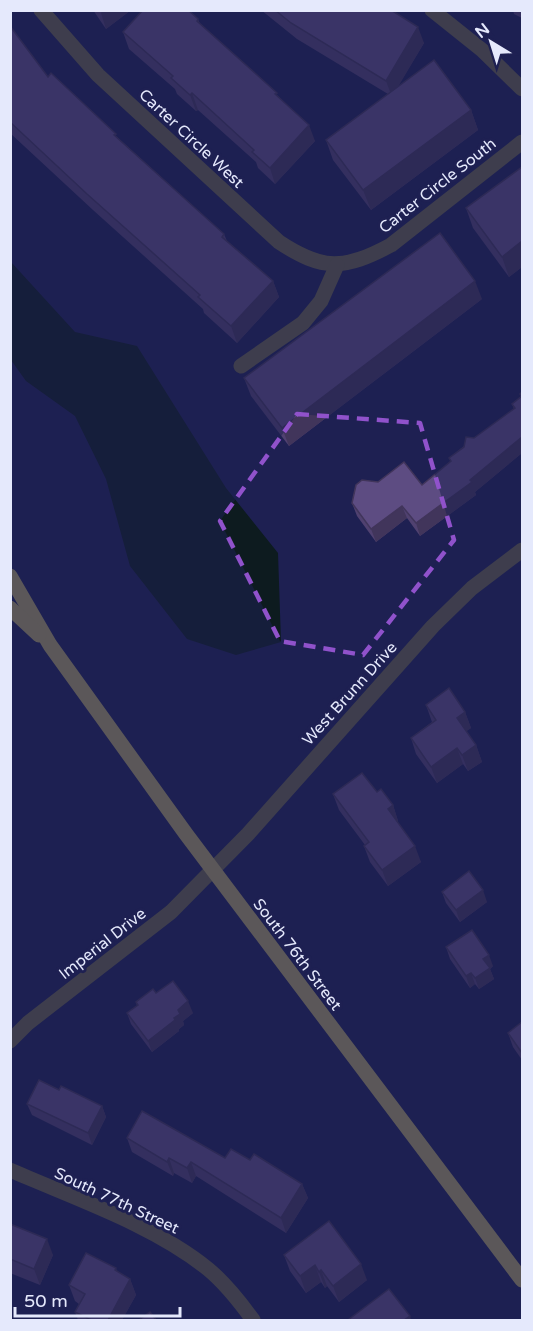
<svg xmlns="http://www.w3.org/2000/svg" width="533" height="1331" font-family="'Varela Round',sans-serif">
<rect width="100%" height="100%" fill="#1e2052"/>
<polygon fill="#0d1b1f" points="11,262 75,332 137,346 226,488 278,553 281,642 236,655 187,639 130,566 106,479 75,416 26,381 11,360"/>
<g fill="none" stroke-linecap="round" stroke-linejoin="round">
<g stroke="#666147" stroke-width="15">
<path d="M41,10L98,75L279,242C323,271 344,270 391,245L522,142"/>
<polyline points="432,10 482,50 522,89"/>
<polyline points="241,366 303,323 321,301 337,265"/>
<polyline points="10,1041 28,1023 171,912 248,834 433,626 472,588 522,550"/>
<path d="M10,1170C74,1198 154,1225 208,1269C225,1283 240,1302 253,1320"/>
</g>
<g stroke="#a69a62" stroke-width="15">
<polyline points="10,576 50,645 186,834 522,1280"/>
<polyline points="10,608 39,635"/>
</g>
</g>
<g fill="#504170">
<polygon points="93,10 131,10 106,29"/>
<polygon points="261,10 391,10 424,43 398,86 471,110 478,130 371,210 333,160 326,140 388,94 297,39"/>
<polygon points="513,10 522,10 522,18 514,14"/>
<polygon points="198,19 200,24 279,97 315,141 275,184 258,168 256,162 198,110 196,111 177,94 175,89 129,49 123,32"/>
<polygon points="10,26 48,77 117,137 224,234 227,241 273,281 279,297 237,343 204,313 203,309 93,210 10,133"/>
<polygon points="522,167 522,267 509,277 473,228 466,208"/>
<polygon points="482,299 289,446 251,396 244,378"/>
<polygon points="522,392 522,453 475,492 476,495 420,536 407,518 376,542 357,516 352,503 378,482 422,485 451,462 449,458 474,438 514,409 512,404 521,396 520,394"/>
<polygon points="426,705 465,712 471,728 466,731 476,745 482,762 468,771 463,764 437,783 416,754 411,738 432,722"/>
<polygon points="377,792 393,805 398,821 397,822 421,862 388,886 370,862 364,846 365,845 339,810 333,794"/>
<polygon points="442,892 487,902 460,922 446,903"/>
<polygon points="446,947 493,966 490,969 494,979 479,989 475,984 470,988 450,959"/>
<polygon points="156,993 193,1013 183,1021 184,1025 179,1029 179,1031 152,1052 131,1024 127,1013 137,1006 136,1002"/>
<polygon points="522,1022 522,1060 513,1047 508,1033"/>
<polygon points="59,1090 102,1106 106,1117 92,1145 32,1115 27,1104"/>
<polygon points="127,1138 225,1158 250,1160 302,1184 308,1198 286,1233 196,1176 192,1183 174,1173 173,1176 132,1152"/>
<polygon points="10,1221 12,1225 53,1255 40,1285 10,1273"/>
<polygon points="284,1255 367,1280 339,1302 327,1286 325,1288 321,1282 306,1293 290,1271"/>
<polygon points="116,1268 117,1272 130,1279 136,1295 122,1320 78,1320 75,1312 79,1304 75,1301 69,1285"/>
</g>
<g fill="#41355b">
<polygon points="103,10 131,10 106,29 101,13"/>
<polygon points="418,27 424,43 392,97 386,81"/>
<polygon points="192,93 198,110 196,111 190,95"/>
<polygon points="471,110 478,130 371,210 363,190"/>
<polygon points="309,125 315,141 275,184 270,168"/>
<polygon points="522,241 522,267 509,277 502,257"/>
<polygon points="273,281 279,297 237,343 231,326"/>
<polygon points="475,281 482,299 289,446 282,428"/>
<polygon points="522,437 522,453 475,492 476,495 420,536 416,523"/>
<polygon points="402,506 407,518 376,542 371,529"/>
<polygon points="465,712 471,728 463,734 457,718"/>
<polygon points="476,745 482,762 468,771 462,755"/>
<polygon points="457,748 463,764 437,783 431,767"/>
<polygon points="393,805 398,821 394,825 388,809"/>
<polygon points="415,846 421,862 388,886 382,870"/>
<polygon points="483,890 487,902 460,922 456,910"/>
<polygon points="489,955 493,966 490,969 494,979 479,989 475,978 483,959"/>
<polygon points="471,973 475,984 470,988 466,976"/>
<polygon points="188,1001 193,1013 183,1021 184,1025 179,1029 179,1031 152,1052 148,1041 174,1018 178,1010"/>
<polygon points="102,1106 106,1117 92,1145 88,1133"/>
<polygon points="169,1158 174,1173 173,1176 167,1162"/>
<polygon points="191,1162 196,1176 192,1183 187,1168"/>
<polygon points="302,1184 308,1198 286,1233 281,1218"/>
<polygon points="47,1239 53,1255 40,1285 34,1269"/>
<polygon points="361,1264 367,1280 339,1302 333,1286"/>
<polygon points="315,1265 321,1282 306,1293 300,1276"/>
<polygon points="321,1270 327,1286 325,1288 319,1272"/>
<polygon points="130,1279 136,1295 122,1320 108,1320"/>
<polygon points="410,1316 411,1320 404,1320"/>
</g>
<g fill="#5d4c82" stroke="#41355b" stroke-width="1.5">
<polygon points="143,10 188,10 198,19 197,21 277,93 275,94 309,125 270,168 252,152 254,150 192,93 190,95 171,78 173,76 123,32"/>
<polygon points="275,10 391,10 418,27 386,81 291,23"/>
<polygon points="10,26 48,77 51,73 116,134 114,135 224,234 222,237 273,281 231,326 198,297 200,295 87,194 10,122"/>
<polygon points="434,60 471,110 363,190 326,140"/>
<polygon points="522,167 522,241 502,257 466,208"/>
<polygon points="440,233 475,281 282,428 244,378"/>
<polygon points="522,392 522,437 470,480 472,482 416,523 402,506 371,529 352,503 356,485 362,480 378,482 404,462 422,485 451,461 449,458 464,447 466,437 474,438 515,408 512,404 522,396 520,394"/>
<polygon points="449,688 465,712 457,718 476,745 462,755 457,748 431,767 411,738 436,720 426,705"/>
<polygon points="362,773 377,792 381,789 393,805 388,809 415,846 382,870 364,846 369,842 333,794"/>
<polygon points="469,871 483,890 456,910 442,892"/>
<polygon points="472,930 489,955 483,959 490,968 475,978 471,973 466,976 446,947"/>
<polygon points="173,981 188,1001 178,1010 180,1014 174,1018 175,1020 148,1041 127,1013 138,1005 136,1002 153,989 156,993"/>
<polygon points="522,1022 522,1053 508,1033"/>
<polygon points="39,1080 59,1090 61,1086 102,1106 88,1133 27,1104"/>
<polygon points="142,1111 225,1158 231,1149 250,1160 254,1154 302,1184 281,1218 191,1162 187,1168 169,1158 167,1162 127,1138"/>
<polygon points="329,1221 361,1264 333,1286 321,1270 319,1272 315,1265 300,1276 284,1255"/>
<polygon points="10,1224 47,1239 34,1269 10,1259"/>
<polygon points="86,1253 116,1268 115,1270 130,1279 108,1320 91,1320 75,1312 85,1294 69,1285"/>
<polygon points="389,1289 410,1316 404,1320 348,1320"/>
<polygon points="150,1312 156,1320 139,1320"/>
</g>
<path d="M0 0H533V1331H0ZM297,414L420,423L454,540L363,655L280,641L220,521Z" fill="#1e2052" fill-opacity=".55" fill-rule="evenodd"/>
<path fill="none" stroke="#9052cb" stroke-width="4.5" stroke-dasharray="12 8" stroke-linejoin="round" d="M297,414L420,423L454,540L363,655L280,641L220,521Z"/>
<g text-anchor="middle" stroke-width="6" stroke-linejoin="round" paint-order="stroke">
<g font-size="16" fill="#e5e9fc" stroke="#1e2052">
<text transform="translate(192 138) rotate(43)" y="6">Carter Circle West</text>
<text transform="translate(437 185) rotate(-38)" y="6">Carter Circle South</text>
<text transform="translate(349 693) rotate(-48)" y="6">West Brunn Drive</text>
<text transform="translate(102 943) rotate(-38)" y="6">Imperial Drive</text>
<text transform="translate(298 954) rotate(53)" y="6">South 76th Street</text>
<text transform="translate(117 1200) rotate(25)" y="6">South 77th Street</text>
</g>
</g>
<rect width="533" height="1331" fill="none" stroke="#e5e9fc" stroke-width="24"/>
<g transform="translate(491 42) rotate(322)" stroke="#1e2052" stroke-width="4.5" paint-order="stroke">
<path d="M0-4.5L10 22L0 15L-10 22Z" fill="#e5e9fc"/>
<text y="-9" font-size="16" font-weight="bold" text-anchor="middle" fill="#e5e9fc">N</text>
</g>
<path d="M15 1307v9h165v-9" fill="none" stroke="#e5e9fc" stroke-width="3"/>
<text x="24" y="1307" font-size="18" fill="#e5e9fc" stroke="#1e2052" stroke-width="4.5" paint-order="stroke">50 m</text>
</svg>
